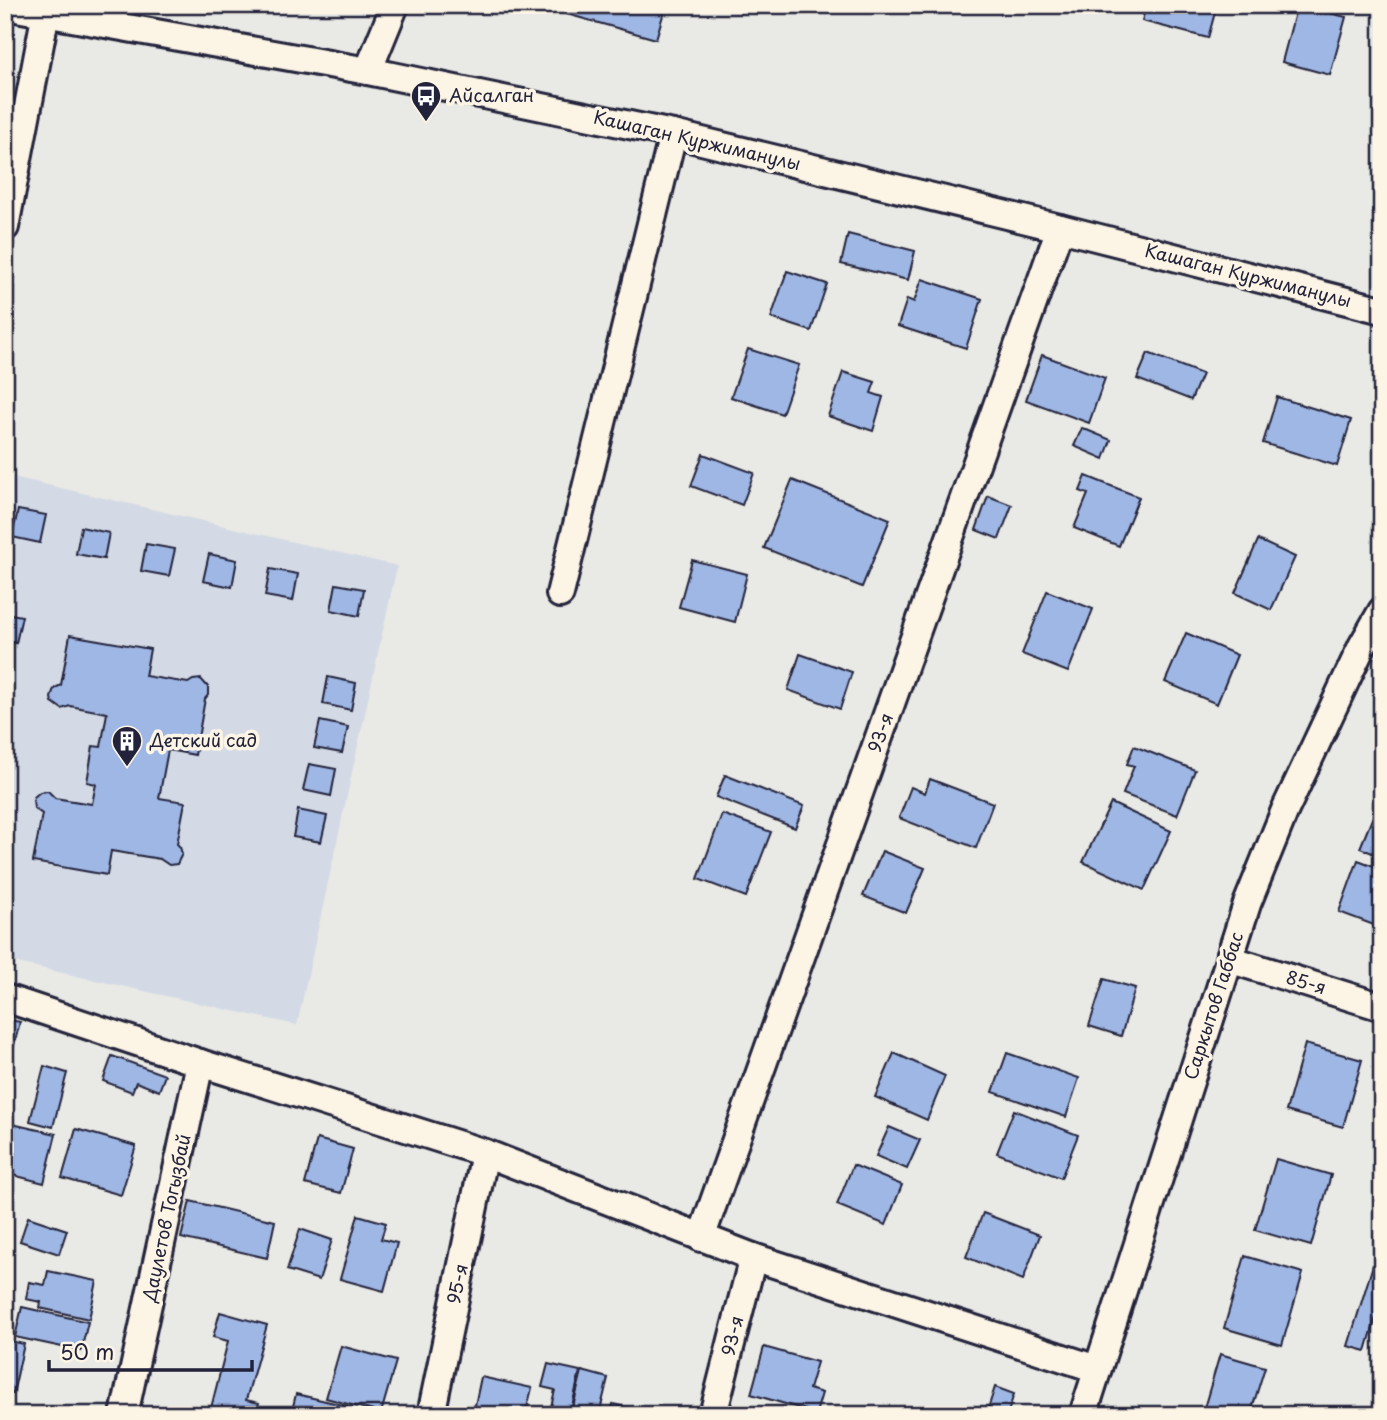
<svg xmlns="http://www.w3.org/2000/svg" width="1387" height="1420" font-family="'Playpen Sans',sans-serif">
<rect width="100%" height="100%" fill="#e9e9e5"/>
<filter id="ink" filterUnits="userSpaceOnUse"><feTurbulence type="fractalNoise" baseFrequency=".0143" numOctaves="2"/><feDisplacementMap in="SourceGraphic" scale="14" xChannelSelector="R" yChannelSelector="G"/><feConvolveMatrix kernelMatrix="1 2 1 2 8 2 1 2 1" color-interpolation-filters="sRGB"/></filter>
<g filter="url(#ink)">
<polygon fill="#d3dae5" points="9,476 397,566 297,1025 5,960 5,494"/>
<g fill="#9fb7e4" stroke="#22223b" stroke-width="2">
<polygon points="565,5 666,5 656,39 563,13"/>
<polygon points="1146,5 1217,5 1208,38 1142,21"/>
<polygon points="1297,5 1346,17 1330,75 1282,62"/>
<polygon points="848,234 915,251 908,280 841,264"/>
<polygon points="787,271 827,284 811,331 771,318"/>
<polygon points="922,279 982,299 966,348 898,326 907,299 914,302"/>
<polygon points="748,349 799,365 782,414 731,397"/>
<polygon points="1148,353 1202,374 1191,400 1137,379"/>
<polygon points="1042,355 1105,378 1089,423 1026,400"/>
<polygon points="843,372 875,382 871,393 883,397 873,431 828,416"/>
<polygon points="1277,397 1351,420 1337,466 1263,443"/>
<polygon points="1082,428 1111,440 1104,459 1074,446"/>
<polygon points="703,454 754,473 742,505 691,486"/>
<polygon points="1086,476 1139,497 1119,546 1074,528 1088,494 1080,491"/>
<polygon points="792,480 890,519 862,587 764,548"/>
<polygon points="988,496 1012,505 999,539 976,530"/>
<polygon points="18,510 46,515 40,543 12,537"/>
<polygon points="81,527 109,533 104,559 76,554"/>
<polygon points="1258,540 1295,557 1271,610 1235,593"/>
<polygon points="146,544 175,549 169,576 141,571"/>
<polygon points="209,554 237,560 232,587 203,581"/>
<polygon points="692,560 747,574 735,622 679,607"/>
<polygon points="270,569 298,574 293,601 265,596"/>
<polygon points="336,584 364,589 359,616 331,610"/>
<polygon points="1047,591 1093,609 1068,672 1022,654"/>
<polygon points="5,613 22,616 16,643 5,641"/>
<polygon points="1186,633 1237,655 1217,704 1165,682"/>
<polygon points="70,635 150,649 145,676 188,683 193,680 201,679 208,687 208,695 205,699 195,755 168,750 159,798 185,802 177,844 180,847 182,854 177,864 169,865 160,859 111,851 107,875 33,862 42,814 34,808 33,800 34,797 40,792 48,791 55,798 92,804 96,784 87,782 93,746 101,747 107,713 70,706 62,709 52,702 51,698 53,691 55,688 61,685"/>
<polygon points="800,654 852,672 840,709 788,690"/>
<polygon points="328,677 356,683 351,710 323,704"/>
<polygon points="320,721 348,727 342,753 314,748"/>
<polygon points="1134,746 1195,770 1177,815 1123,794 1134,766 1127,764"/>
<polygon points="309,764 336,769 331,796 303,790"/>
<polygon points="725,775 804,806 795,828 716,797"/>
<polygon points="930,779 993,803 976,848 899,818 911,787 925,793"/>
<polygon points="1111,803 1171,831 1144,890 1083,862"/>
<polygon points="1378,804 1382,806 1382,857 1360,848"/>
<polygon points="298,810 327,816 321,842 293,837"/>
<polygon points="722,814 771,832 746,897 698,879"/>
<polygon points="882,851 925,868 906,913 863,896"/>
<polygon points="1358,860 1382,869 1382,928 1339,912"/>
<polygon points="1104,979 1135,988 1121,1036 1089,1026"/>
<polygon points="5,1019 20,1022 13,1049 5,1047"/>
<polygon points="1305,1044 1362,1060 1343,1127 1286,1111"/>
<polygon points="894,1053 945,1076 927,1120 875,1097"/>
<polygon points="1007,1053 1079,1078 1066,1117 993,1092"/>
<polygon points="112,1056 165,1075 159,1091 136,1082 132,1092 103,1081"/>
<polygon points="44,1066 67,1073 53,1127 30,1121"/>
<polygon points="1014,1110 1078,1135 1061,1178 997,1153"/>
<polygon points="12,1124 56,1134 44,1183 5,1173 5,1150"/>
<polygon points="889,1127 920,1140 907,1169 876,1156"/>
<polygon points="76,1129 136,1146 121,1195 62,1178"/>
<polygon points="317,1139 353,1149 341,1193 305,1184"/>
<polygon points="1276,1159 1331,1175 1311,1246 1255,1230"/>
<polygon points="853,1165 902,1185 886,1225 837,1205"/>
<polygon points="190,1201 275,1221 267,1258 181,1238"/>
<polygon points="983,1213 1040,1235 1023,1280 966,1257"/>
<polygon points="358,1215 386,1223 381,1239 397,1243 384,1291 340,1279"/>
<polygon points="28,1217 67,1230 59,1254 20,1241"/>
<polygon points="300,1229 332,1240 319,1280 287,1270"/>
<polygon points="1245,1256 1303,1273 1282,1345 1224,1328"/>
<polygon points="1373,1265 1382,1268 1382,1297 1366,1351 1348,1346"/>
<polygon points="48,1271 97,1281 89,1319 40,1308 41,1302 26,1299 29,1282 45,1285"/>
<polygon points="22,1307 88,1322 81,1351 15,1337"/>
<polygon points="220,1312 267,1325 246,1400 259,1403 256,1415 219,1415 210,1412 228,1341 213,1337"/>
<polygon points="5,1340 24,1344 13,1394 5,1392"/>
<polygon points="341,1346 396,1361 381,1413 326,1398"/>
<polygon points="764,1347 817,1362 809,1389 822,1393 816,1413 751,1394"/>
<polygon points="1220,1354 1265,1367 1250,1415 1202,1415"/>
<polygon points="548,1364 580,1371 570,1415 549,1415 555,1390 542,1387"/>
<polygon points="582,1371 608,1378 599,1415 571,1415"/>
<polygon points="481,1377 532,1388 527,1408 542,1412 541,1415 473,1415"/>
<polygon points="995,1387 1014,1394 1007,1415 986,1415"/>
<polygon points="296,1394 347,1406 345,1415 291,1415"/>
<polygon points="613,1404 654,1414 654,1415 610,1415"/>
</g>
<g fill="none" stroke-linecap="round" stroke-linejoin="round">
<g stroke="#22223b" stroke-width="32">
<g id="minor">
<polyline points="5,6 368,71 673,134 1060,228 1382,310"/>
<polyline points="368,71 395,5"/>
<polyline points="5,227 46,12"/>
<polyline points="560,594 673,134"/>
<polyline points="1229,959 1382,1007"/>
<polyline points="5,998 200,1063 485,1153 753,1257 1097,1369"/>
<polyline points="701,1238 1060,228"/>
<polyline points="124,1415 200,1063"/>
<polyline points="431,1415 485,1153"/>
<polyline points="713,1415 753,1257"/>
<polyline points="1083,1415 1247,904 1285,810 1362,646 1382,611"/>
</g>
</g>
<use href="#minor" stroke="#fcf5e5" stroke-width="26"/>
</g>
</g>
<defs>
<g id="bus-pin" transform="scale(1.575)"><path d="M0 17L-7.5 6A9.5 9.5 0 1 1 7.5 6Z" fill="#22223b" stroke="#fcf5e5"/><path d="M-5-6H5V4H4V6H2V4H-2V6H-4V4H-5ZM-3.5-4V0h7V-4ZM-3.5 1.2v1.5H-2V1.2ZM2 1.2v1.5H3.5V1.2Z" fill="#fff"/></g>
<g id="building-pin" transform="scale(1.575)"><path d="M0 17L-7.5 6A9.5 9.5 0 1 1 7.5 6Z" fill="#22223b" stroke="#fcf5e5"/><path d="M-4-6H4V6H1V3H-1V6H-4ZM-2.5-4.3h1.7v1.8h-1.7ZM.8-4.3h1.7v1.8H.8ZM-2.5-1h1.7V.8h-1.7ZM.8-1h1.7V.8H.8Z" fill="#fff"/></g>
</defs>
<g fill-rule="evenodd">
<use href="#bus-pin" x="426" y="96"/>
<use href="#building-pin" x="127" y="741"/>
</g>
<g text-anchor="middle" stroke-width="7" stroke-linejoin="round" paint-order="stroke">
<g font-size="18" fill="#22223b" stroke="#fcf5e5" text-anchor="start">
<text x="449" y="102">Айсалган</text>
<text x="150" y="747">Детский сад</text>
</g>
<g font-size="18" fill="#22223b" stroke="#fcf5e5">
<text transform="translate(697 141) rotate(13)" y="6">Кашаган Куржиманулы</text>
<text transform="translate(1248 276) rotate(14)" y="6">Кашаган Куржиманулы</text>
<text transform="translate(881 733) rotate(-70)" y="6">93-я</text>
<text transform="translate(1306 983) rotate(17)" y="6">85-я</text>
<text transform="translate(1214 1006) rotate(-72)" y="6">Саркытов Габбас</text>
<text transform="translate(167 1218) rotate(-78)" y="6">Даулетов Тогызбай</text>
<text transform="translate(458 1284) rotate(-78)" y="6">95-я</text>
<text transform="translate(733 1336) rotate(-76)" y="6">93-я</text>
</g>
</g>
<rect width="1387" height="1420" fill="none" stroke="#fcf5e5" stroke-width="28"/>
<rect x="14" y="14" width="1359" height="1392" fill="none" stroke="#22223b" stroke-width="2.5" filter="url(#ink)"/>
<path d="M49 1360v10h203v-10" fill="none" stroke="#22223b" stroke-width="3.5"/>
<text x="60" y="1360" font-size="21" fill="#22223b" stroke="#fcf5e5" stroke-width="5" paint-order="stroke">50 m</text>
</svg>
